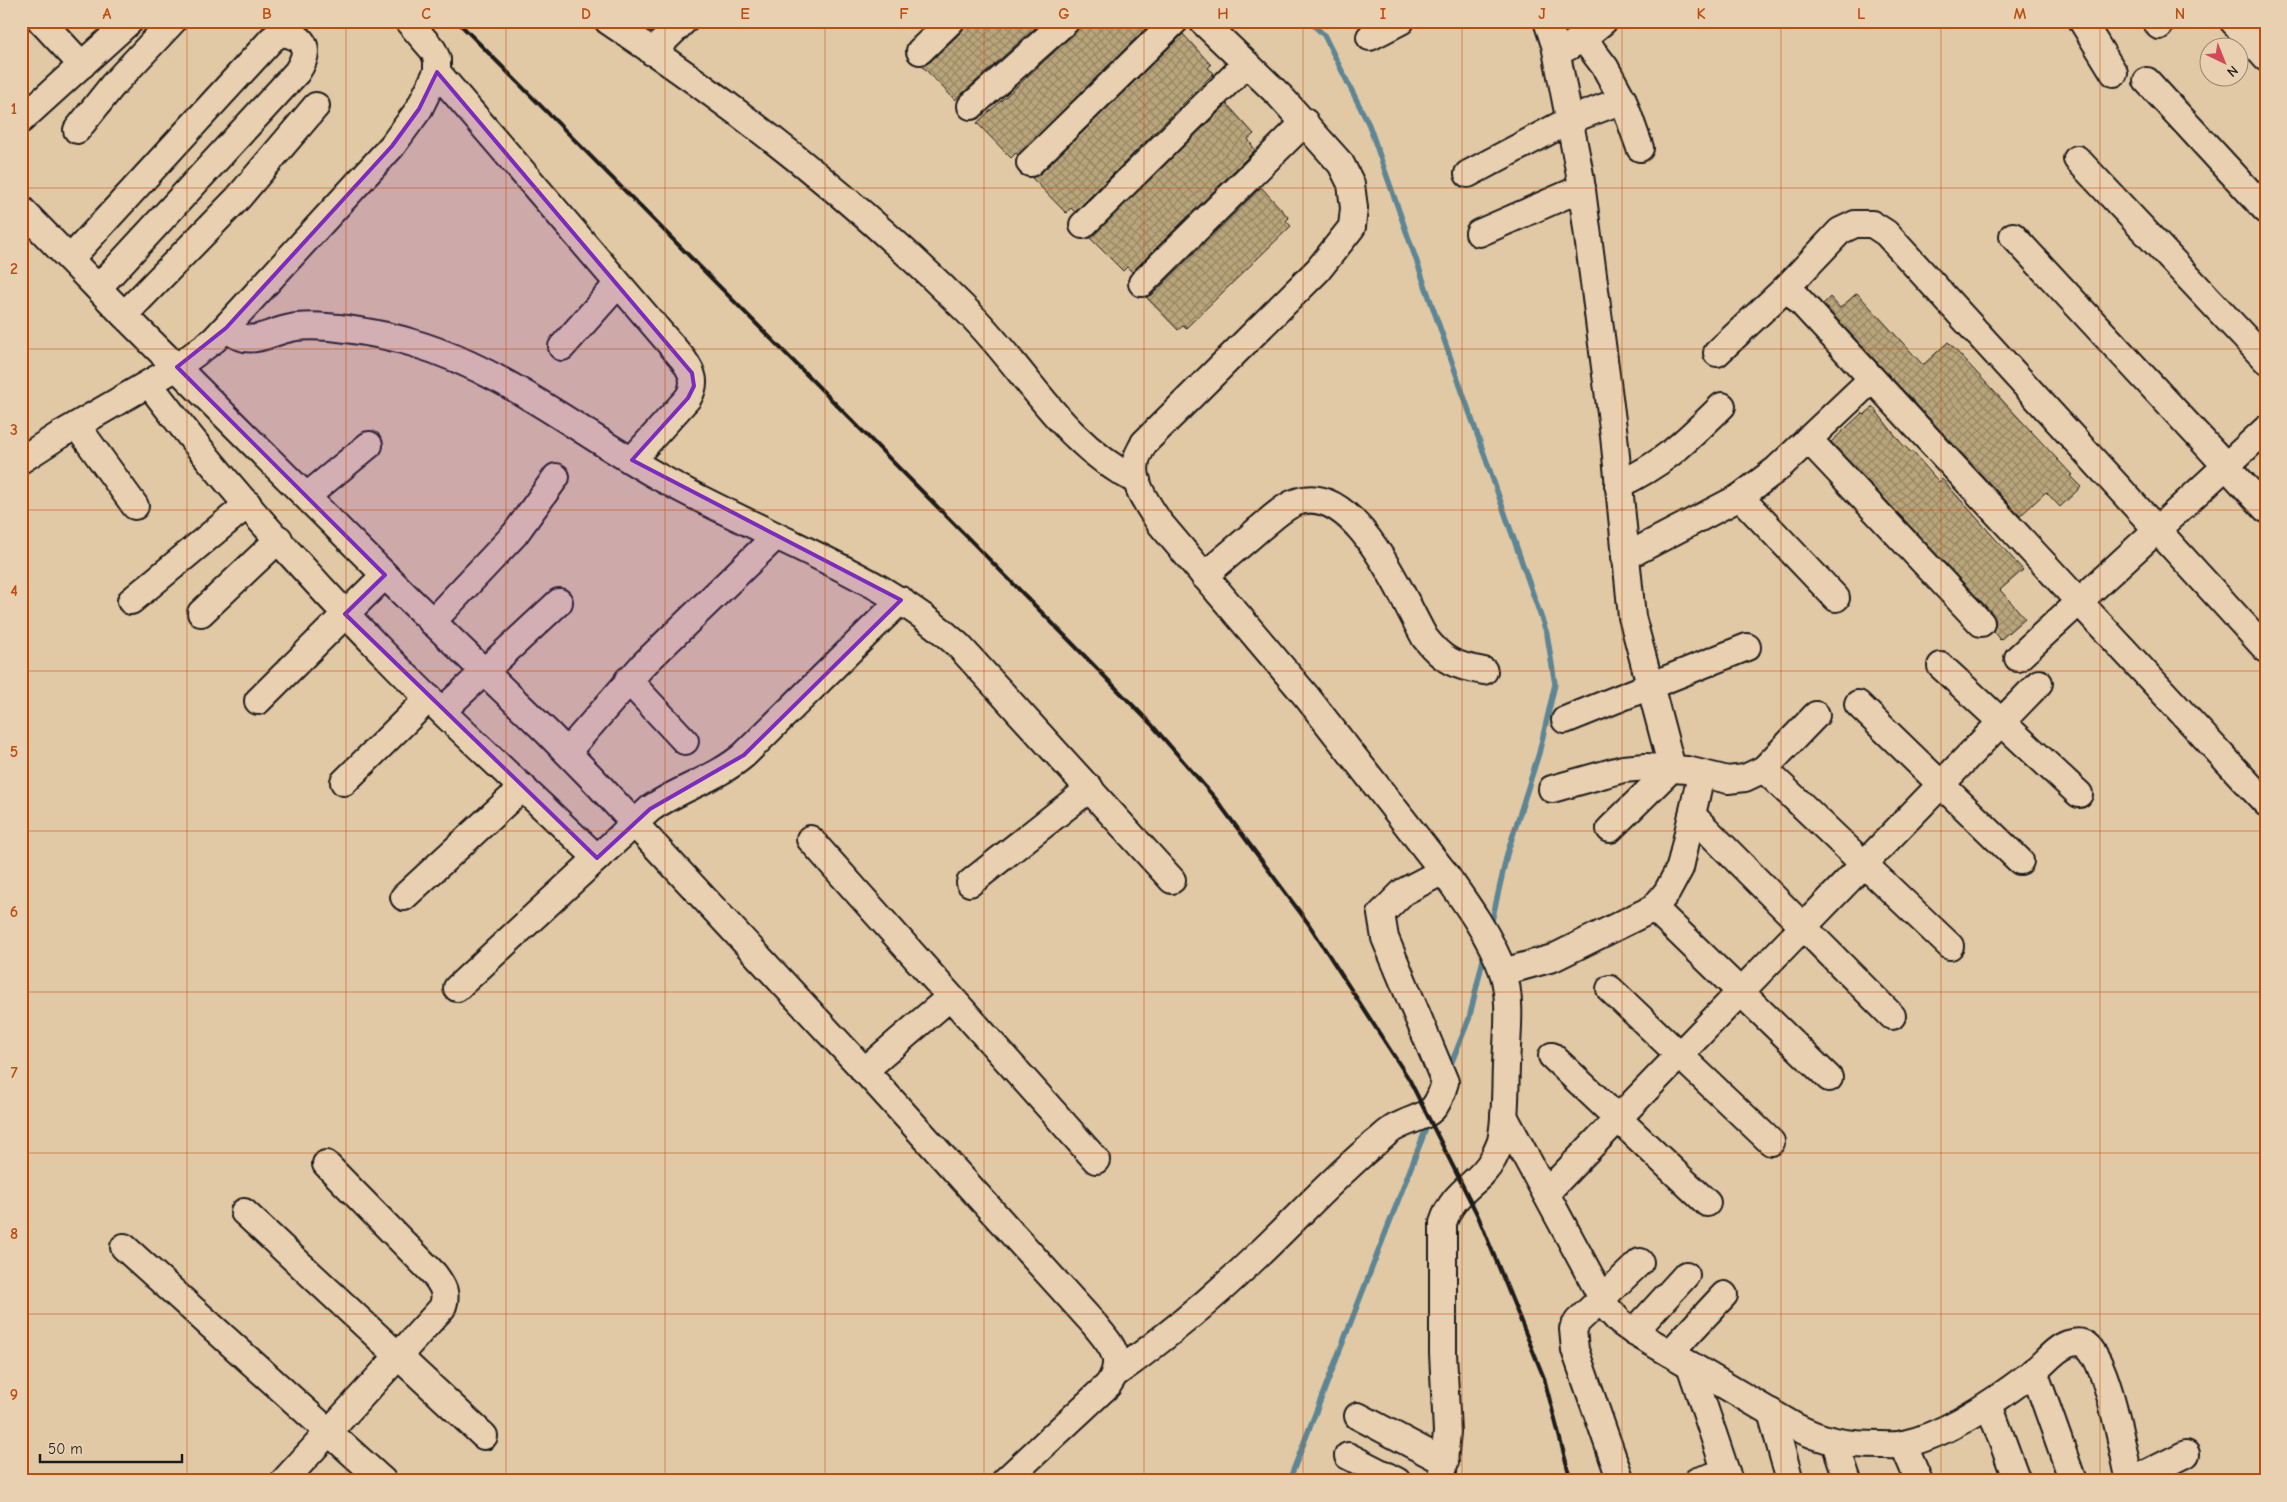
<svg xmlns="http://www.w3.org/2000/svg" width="2287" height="1502" font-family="'Comic Neue',sans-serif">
<defs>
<pattern id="building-cross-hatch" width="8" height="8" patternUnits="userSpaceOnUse" patternTransform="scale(1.25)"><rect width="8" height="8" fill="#baa67b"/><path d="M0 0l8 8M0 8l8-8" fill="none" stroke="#968664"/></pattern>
</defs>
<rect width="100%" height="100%" fill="#e2c9a5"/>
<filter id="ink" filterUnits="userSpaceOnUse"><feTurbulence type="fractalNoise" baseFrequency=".02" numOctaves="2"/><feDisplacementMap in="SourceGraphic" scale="10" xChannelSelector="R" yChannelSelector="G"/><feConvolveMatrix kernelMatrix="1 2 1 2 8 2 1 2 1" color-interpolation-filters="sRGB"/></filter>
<g filter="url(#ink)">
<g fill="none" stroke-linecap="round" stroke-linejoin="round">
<g stroke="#5b8695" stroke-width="5.5">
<polyline points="1309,21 1324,35 1369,125 1547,634 1555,684 1539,753 1507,854 1491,925"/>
<polyline points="1449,1069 1469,1019 1485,951"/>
<polyline points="1289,1481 1429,1121"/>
</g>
</g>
<g fill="url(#building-cross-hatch)" stroke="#1c1c1c">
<polygon points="966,21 1043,21 955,100 922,66 930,62 961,32"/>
<polygon points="1081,21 1153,21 1018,155 1016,153 1011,158 977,123 1076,32"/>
<polygon points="1183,34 1211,65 1208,68 1214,73 1075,212 1071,208 1066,213 1032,178 1040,174"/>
<polygon points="1227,104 1254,134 1248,139 1255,150 1132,272 1127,267 1123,271 1090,238"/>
<polygon points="1261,187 1289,218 1286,221 1291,226 1186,328 1184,325 1178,330 1146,297 1153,294"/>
<polygon points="1857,293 1923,365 1948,342 2072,475 2070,476 2081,487 2060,507 2046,492 2020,516 1823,304 1830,297 1840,308"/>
<polygon points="1873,407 1902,444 1911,452 1912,451 1939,482 1942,479 2023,570 2000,590 2025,618 2000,640 1993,631 1996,620 1992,613 1831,442 1862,413 1864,415"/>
</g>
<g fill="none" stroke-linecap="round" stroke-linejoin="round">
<g stroke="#1c1c1c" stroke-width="30">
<g id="minor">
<polyline points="41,21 82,65"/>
<path d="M608,21C736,106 858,202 967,311C1026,369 1060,442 1137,481"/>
<path d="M1202,21L1280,96L1341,164L1351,184L1354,208L1352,227L1318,270L1144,443C1142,448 1137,455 1136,461C1131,483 1148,505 1159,522L1307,697L1443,871C1464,900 1491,937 1503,972C1512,1001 1507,1036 1506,1066C1505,1091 1506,1117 1501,1141C1499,1147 1496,1153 1493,1159C1479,1185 1454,1189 1443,1223V1353L1447,1432L1442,1481"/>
<polyline points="1547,21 1555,45 1580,175 1614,436 1632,617 1672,768 1610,829"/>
<polyline points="2082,21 2114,73"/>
<polyline points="2156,21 2159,26"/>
<polyline points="2233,21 2266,58"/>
<polyline points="1370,37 1401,21"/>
<polyline points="1583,38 1605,67 1623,100 1640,148"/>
<polyline points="1568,47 1583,38 1604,21"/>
<polyline points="920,51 951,21"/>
<polyline points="652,52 684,21"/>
<path d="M437,72L683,359C693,373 697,383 688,398L632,460"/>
<polyline points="2147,81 2266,210"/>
<polyline points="971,106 1066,21"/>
<polyline points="21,120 130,21"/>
<polyline points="77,130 112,86 173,21"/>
<polyline points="2077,159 2266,360"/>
<polyline points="1030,163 1175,21"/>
<polyline points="1468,174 1570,120 1623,100"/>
<path d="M21,209L124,315L412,602L547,732L592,778L876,1083L1094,1324C1111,1345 1126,1359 1108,1385L1005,1481"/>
<polyline points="1083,225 1246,64"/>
<polyline points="1479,233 1582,188"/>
<polyline points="2013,236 2266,509"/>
<path d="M70,259L272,39L281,33C307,36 311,51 297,72L98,288"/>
<polyline points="1142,283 1305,122"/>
<polyline points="1787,287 2266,803"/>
<polyline points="124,315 238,198 316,106"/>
<path d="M226,328C251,349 265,333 291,328C321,322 384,334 413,343C504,370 577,431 659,477C702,501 747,522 791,543C853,573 908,599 959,646L1172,880"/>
<polyline points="562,347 618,284"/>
<polyline points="1717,353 1787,287 1840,231 1855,224 1872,224 1886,233 2266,649"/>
<path d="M149,384C225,484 309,578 398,668C462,733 531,795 597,858"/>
<polyline points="77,426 135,506"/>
<polyline points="1808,439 1981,623"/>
<polyline points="21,460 58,436 177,367 214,340 392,146 419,109 437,72 437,59 433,50 408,21"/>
<path d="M1618,485C1664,464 1686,441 1722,406"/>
<polyline points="307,496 369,445"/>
<polyline points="1740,497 1836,598"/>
<polyline points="1625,557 1740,497 1777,469 1872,379"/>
<path d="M1204,576C1222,560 1241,545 1259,529C1270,520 1280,510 1292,504C1353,474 1403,600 1425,638C1443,661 1455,666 1484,671"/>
<polyline points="131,601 248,504"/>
<polyline points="201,613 279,539"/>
<polyline points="432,622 515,534 556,477"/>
<polyline points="2018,658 2266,429"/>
<polyline points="1941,666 2079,794"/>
<polyline points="628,680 685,741"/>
<polyline points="258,701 385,575"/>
<polyline points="1858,704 2020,861"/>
<polyline points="442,711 559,602"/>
<polyline points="1565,720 1747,647"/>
<polyline points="567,752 643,665 776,536"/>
<polyline points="1764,769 1950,946"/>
<polyline points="344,782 429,698"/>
<polyline points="1552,789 1623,769 1646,767 1687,770 1728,780 1745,778 1764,769 1816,715"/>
<polyline points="1692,815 1892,1016"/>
<polyline points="810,839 1096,1160"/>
<polyline points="970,883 1090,788"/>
<polyline points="404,897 523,787"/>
<polyline points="1654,908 1829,1078"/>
<polyline points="1503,972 1553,958 1654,908 1667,892 1680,868 1701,775"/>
<path d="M457,988L650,809C680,788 716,779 744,755L901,600"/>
<polyline points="1610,989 1771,1142"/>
<polyline points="1552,1056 1707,1203"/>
<polyline points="864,1071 950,997"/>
<path d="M1504,1116L1608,1309L1620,1322L1634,1332L1794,1426C1824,1442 1848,1445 1881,1445C1889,1445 1897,1446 1904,1444C1949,1434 1997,1400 2033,1372C2044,1364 2054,1349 2068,1344C2074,1342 2081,1341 2086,1345C2108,1361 2123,1452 2130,1481"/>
<polyline points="1546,1193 2039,683"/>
<polyline points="244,1212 484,1436"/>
<polyline points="124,1247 383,1481"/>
<polyline points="1634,1332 1686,1275"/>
<polyline points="1670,1353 1724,1295"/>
<polyline points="1690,1365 1729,1481"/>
<polyline points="2034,1371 2073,1481"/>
<path d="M1115,1374C1166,1338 1213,1298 1258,1255C1297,1218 1333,1178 1375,1143C1382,1138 1389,1130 1396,1127C1427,1112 1435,1118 1445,1082L1385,938L1381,914L1403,892L1443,871"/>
<polyline points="1989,1405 2017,1481"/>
<polyline points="1771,1412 1790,1481"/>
<polyline points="1358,1416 1445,1462"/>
<polyline points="1835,1443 1848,1481"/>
<polyline points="1903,1444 1919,1481"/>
<polyline points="1348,1456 1397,1481"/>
<path d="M284,1481L442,1308C448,1294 443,1286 434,1274L326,1164"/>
<polyline points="1621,1481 1575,1350 1573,1329 1578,1321 1640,1262"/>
<polyline points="1697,1481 1726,1472"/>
<polyline points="2132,1481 2186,1454"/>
</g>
</g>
<use href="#minor" stroke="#e9d0b1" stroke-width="26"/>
<polyline stroke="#1c1c1c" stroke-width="4" points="457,21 1070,641 1152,725 1215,798 1308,923 1409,1079 1478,1216 1544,1378 1571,1481"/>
</g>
</g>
<path fill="#7b2cbf" fill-opacity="0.2" stroke="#7b2cbf" stroke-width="4" stroke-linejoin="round" d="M437,72L692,373L694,386L688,398L632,460L901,600L744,755L650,809L597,858L345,614L385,575L177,367L226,328L392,146L419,109Z"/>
<path fill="none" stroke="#bf4d0f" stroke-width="1" stroke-opacity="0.55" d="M187,21V1481M346,21V1481M506,21V1481M665,21V1481M825,21V1481M984,21V1481M1144,21V1481M1303,21V1481M1462,21V1481M1622,21V1481M1781,21V1481M1941,21V1481M2100,21V1481M21,188H2266M21,349H2266M21,510H2266M21,671H2266M21,831H2266M21,992H2266M21,1153H2266M21,1314H2266"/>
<rect width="2287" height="1502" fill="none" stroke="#e9d0b1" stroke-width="55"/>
<g transform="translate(2224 62) rotate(137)"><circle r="24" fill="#e9d0b1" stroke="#978875"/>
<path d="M0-4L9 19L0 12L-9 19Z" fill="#d1495b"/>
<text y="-8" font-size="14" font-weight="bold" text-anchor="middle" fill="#1c1c1c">N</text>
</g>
<path d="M40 1454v8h142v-8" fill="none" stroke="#1c1c1c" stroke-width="2.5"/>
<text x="48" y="1454" font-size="15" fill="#1c1c1c" stroke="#e9d0b1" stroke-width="4" paint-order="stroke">50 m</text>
<rect x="28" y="28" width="2232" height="1446" fill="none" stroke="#bf4d0f" stroke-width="2"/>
<g font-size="16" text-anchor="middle" font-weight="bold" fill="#bf4d0f">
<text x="107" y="19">A</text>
<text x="267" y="19">B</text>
<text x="426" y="19">C</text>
<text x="586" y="19">D</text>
<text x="745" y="19">E</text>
<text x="904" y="19">F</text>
<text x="1064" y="19">G</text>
<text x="1223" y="19">H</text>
<text x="1383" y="19">I</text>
<text x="1542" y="19">J</text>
<text x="1701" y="19">K</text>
<text x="1861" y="19">L</text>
<text x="2020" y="19">M</text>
<text x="2180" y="19">N</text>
<text x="14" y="114">1</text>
<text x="14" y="274">2</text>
<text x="14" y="435">3</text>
<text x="14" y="596">4</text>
<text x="14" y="757">5</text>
<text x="14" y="917">6</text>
<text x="14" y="1078">7</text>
<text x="14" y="1239">8</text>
<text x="14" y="1400">9</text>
</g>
</svg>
